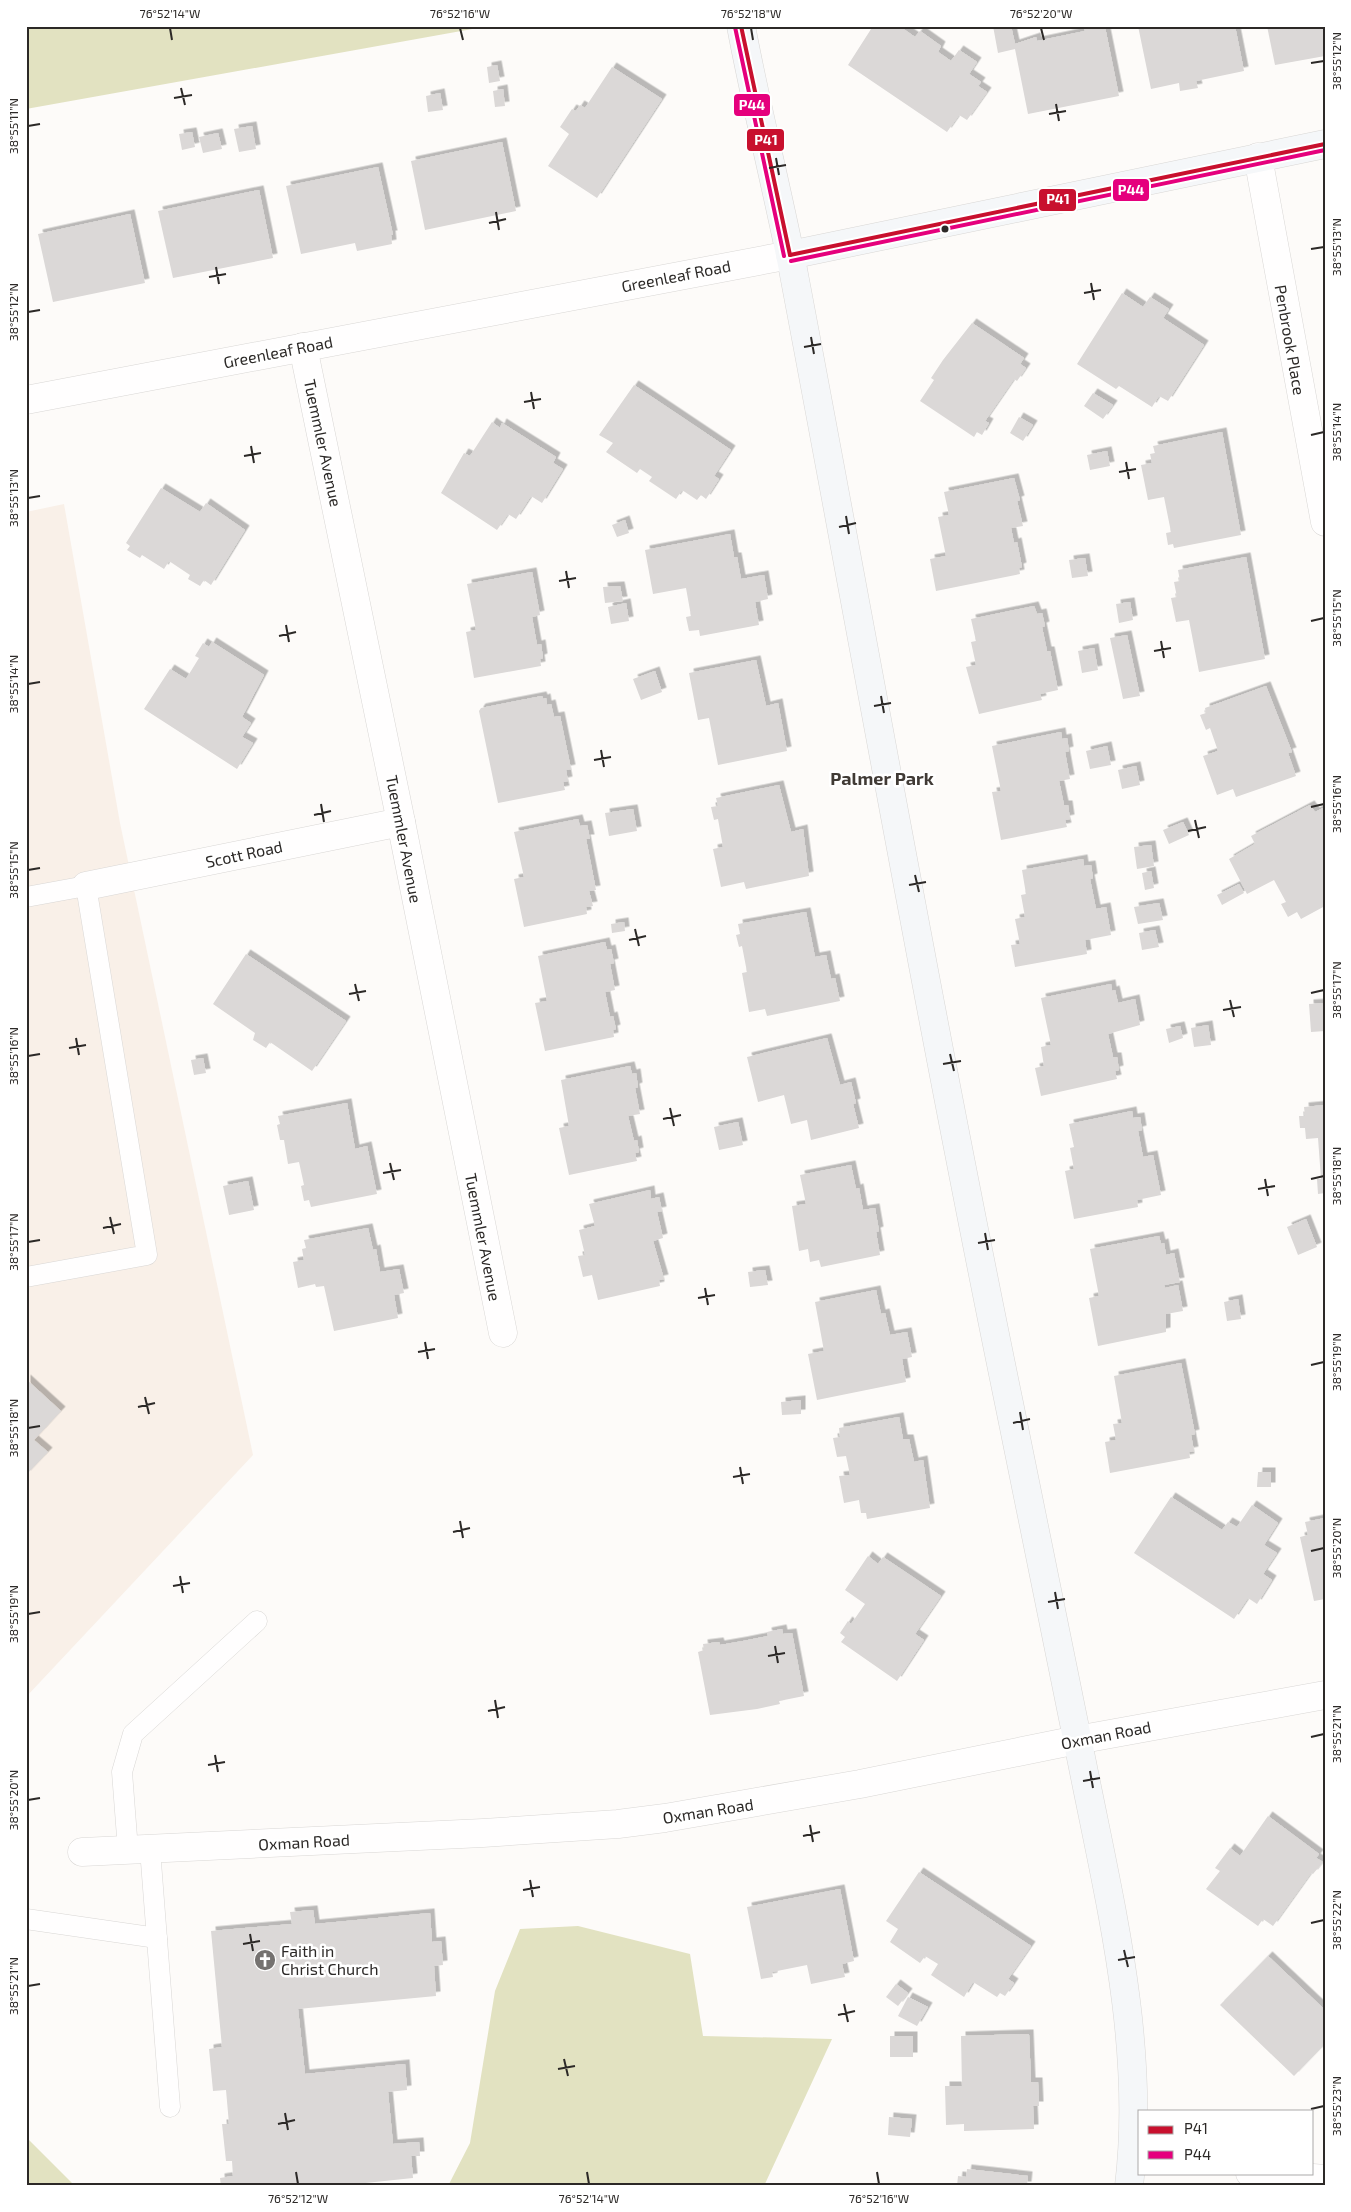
<svg xmlns="http://www.w3.org/2000/svg" width="1351" height="2212" font-family="'Exo 2',sans-serif">
<defs>
<filter id="shadow"><feDropShadow dx="4.5" dy="-4.5" stdDeviation="0" flood-color="#0004"/></filter>
</defs>
<rect width="100%" height="100%" fill="#fdfbf9"/>
<polygon fill="#f9f0e8" points="64,504 120,823 253,1455 26,1697 26,512"/>
<g fill="#e2e2c1">
<polygon points="26,26 489,26 26,109"/>
<polygon points="578,1926 690,1954 703,2036 832,2039 764,2186 448,2186 470,2143 495,1991 520,1929"/>
<polygon points="26,2137 75,2186 26,2186"/>
</g>
<g fill="#dbd8d7" filter="url(#shadow)">
<polygon points="873,26 899,26 915,37 920,31 941,46 938,52 951,61 959,50 977,62 969,74 981,82 978,86 987,92 967,120 959,115 947,132 848,65"/>
<polygon points="993,26 1011,26 1015,44 1036,37 1037,41 1085,31 1084,28 1092,26 1105,27 1119,96 1028,114 1015,49 998,53"/>
<polygon points="1138,26 1235,26 1244,71 1196,81 1198,88 1180,91 1179,83 1151,89"/>
<polygon points="1267,26 1325,26 1325,56 1275,65"/>
<polygon points="497,65 500,81 489,83 487,67"/>
<polygon points="612,67 662,99 597,198 548,166 569,134 560,127 572,109 576,111 580,105 585,108"/>
<polygon points="503,89 505,106 495,107 493,91"/>
<polygon points="440,93 443,110 428,112 426,96"/>
<polygon points="252,126 256,149 239,152 234,129"/>
<polygon points="192,132 195,147 182,150 179,134"/>
<polygon points="218,133 222,149 203,153 199,137"/>
<polygon points="502,142 516,211 425,230 411,161"/>
<polygon points="378,167 393,235 391,235 392,244 357,251 355,243 301,254 286,186"/>
<polygon points="259,190 273,258 173,278 158,211"/>
<polygon points="130,214 145,283 53,302 38,234"/>
<polygon points="1122,293 1143,307 1150,297 1169,309 1163,318 1204,345 1168,401 1159,396 1152,407 1119,386 1116,389 1077,364"/>
<polygon points="972,323 1024,358 1020,364 1026,368 1017,381 1014,379 985,421 989,423 982,435 977,432 974,437 920,401 934,380 931,378 943,360"/>
<polygon points="634,385 731,450 714,476 719,479 706,499 701,495 697,500 682,490 676,499 649,481 652,477 640,469 637,473 606,452 613,443 599,435"/>
<polygon points="1093,393 1113,405 1103,419 1084,406"/>
<polygon points="1019,417 1033,425 1023,441 1010,433"/>
<polygon points="492,422 500,428 502,423 556,457 553,463 563,469 542,503 531,496 516,519 508,514 497,530 441,493 464,453 470,456"/>
<polygon points="1222,432 1241,535 1174,548 1173,544 1168,545 1166,533 1171,532 1164,497 1148,500 1141,465 1152,463 1150,454 1155,453 1153,446"/>
<polygon points="1107,451 1110,466 1090,470 1087,455"/>
<polygon points="1014,478 1020,500 1017,501 1023,526 1011,528 1014,543 1017,542 1022,567 1019,568 1020,574 936,591 930,559 946,556 938,517 949,515 944,492"/>
<polygon points="161,488 200,512 206,503 245,530 211,585 204,580 200,586 188,579 190,575 169,561 164,569 142,555 140,558 127,550 130,546 126,543"/>
<polygon points="625,520 629,533 617,537 612,525"/>
<polygon points="730,534 734,557 737,557 741,579 764,575 768,599 755,602 759,625 700,636 699,630 689,631 686,617 691,616 686,588 653,594 645,550"/>
<polygon points="1246,557 1265,659 1199,672 1189,620 1176,622 1171,598 1177,597 1174,582 1180,581 1178,570"/>
<polygon points="1085,558 1088,576 1072,578 1069,560"/>
<polygon points="532,572 540,615 532,617 537,645 541,644 543,658 540,659 541,666 474,678 466,632 476,630 467,584"/>
<polygon points="620,586 623,601 605,603 603,587"/>
<polygon points="1130,602 1133,620 1119,623 1116,604"/>
<polygon points="626,603 629,621 611,624 608,607"/>
<polygon points="1034,606 1037,614 1042,613 1045,626 1042,627 1047,651 1050,651 1058,690 1040,694 1042,700 979,714 966,667 976,665 971,642 976,641 971,619"/>
<polygon points="1127,635 1140,696 1123,699 1110,638"/>
<polygon points="212,642 264,675 242,717 251,723 242,737 253,743 237,769 144,709 170,669 186,679 199,658 195,656 203,643 209,647"/>
<polygon points="1094,648 1098,670 1082,673 1078,651"/>
<polygon points="756,660 766,706 778,703 787,751 718,765 709,718 698,720 689,673"/>
<polygon points="655,671 662,692 641,700 633,679"/>
<polygon points="1266,686 1292,752 1288,753 1296,776 1236,797 1233,789 1217,795 1203,756 1218,751 1210,728 1206,730 1200,715 1206,713 1205,708"/>
<polygon points="542,696 543,699 546,698 547,705 551,704 554,717 560,716 571,769 566,770 568,781 563,782 565,790 498,803 479,711 481,708"/>
<polygon points="1061,732 1062,739 1067,738 1069,751 1065,752 1070,779 1059,781 1064,805 1068,805 1070,819 1065,820 1067,827 1001,840 992,792 1001,791 992,746"/>
<polygon points="1107,746 1111,765 1090,769 1086,751"/>
<polygon points="1136,766 1140,785 1122,789 1118,770"/>
<polygon points="779,785 791,832 803,829 809,876 746,889 744,882 721,887 713,849 723,847 718,819 714,820 711,807 718,806 716,798"/>
<polygon points="1310,805 1315,812 1325,807 1325,906 1301,919 1297,912 1288,917 1281,904 1286,902 1274,880 1247,894 1229,859 1255,844 1251,836"/>
<polygon points="633,809 637,831 609,836 605,813"/>
<polygon points="578,819 580,826 587,825 590,839 586,839 596,890 589,891 593,906 586,907 587,914 524,927 514,879 524,877 514,832"/>
<polygon points="1183,822 1189,835 1169,844 1163,830"/>
<polygon points="1151,845 1154,866 1137,869 1134,847"/>
<polygon points="1083,859 1084,866 1091,865 1093,878 1090,879 1096,909 1106,907 1111,935 1085,940 1087,954 1015,967 1011,945 1020,944 1015,919 1025,917 1021,895 1026,894 1022,870"/>
<polygon points="1151,871 1154,888 1145,890 1142,873"/>
<polygon points="1239,884 1244,893 1222,905 1217,895"/>
<polygon points="1159,903 1163,920 1138,924 1134,907"/>
<polygon points="806,912 815,957 826,955 831,979 835,978 840,1001 767,1016 765,1009 749,1012 742,973 747,972 742,946 739,947 736,935 740,934 738,924"/>
<polygon points="624,922 625,931 612,933 611,924"/>
<polygon points="1155,930 1159,947 1142,950 1139,933"/>
<polygon points="605,942 607,950 611,949 614,963 610,964 615,990 605,992 610,1017 613,1016 616,1029 613,1030 614,1037 545,1051 535,1003 547,1001 538,956"/>
<polygon points="246,954 346,1021 312,1071 270,1042 266,1048 253,1040 255,1033 213,1004"/>
<polygon points="1111,984 1112,991 1115,990 1118,1003 1135,999 1140,1025 1108,1034 1113,1057 1117,1057 1119,1070 1115,1071 1117,1079 1041,1096 1035,1068 1044,1066 1041,1047 1051,1045 1041,998"/>
<polygon points="1325,1003 1325,1031 1311,1032 1309,1004"/>
<polygon points="1208,1025 1211,1045 1194,1047 1191,1028"/>
<polygon points="1180,1026 1183,1038 1169,1043 1166,1029"/>
<polygon points="827,1038 840,1085 851,1082 856,1103 853,1104 859,1128 811,1140 807,1120 791,1124 784,1095 758,1102 747,1057"/>
<polygon points="203,1058 206,1073 194,1075 191,1060"/>
<polygon points="630,1066 632,1074 636,1073 638,1087 635,1088 640,1114 628,1116 634,1141 637,1140 639,1152 635,1153 637,1161 569,1175 559,1128 569,1126 561,1080"/>
<polygon points="347,1103 355,1149 367,1146 377,1194 311,1207 309,1200 304,1201 301,1186 304,1185 299,1162 288,1164 284,1140 280,1140 277,1125 280,1124 278,1116"/>
<polygon points="1325,1105 1325,1193 1318,1194 1317,1179 1321,1179 1318,1138 1306,1139 1305,1128 1300,1128 1299,1116 1305,1116 1304,1107"/>
<polygon points="1132,1111 1133,1118 1140,1117 1142,1130 1138,1131 1143,1157 1153,1155 1161,1195 1137,1200 1138,1207 1074,1219 1065,1171 1074,1169 1070,1148 1074,1147 1069,1124"/>
<polygon points="738,1122 743,1145 719,1150 714,1127"/>
<polygon points="851,1165 856,1189 859,1188 863,1210 875,1208 879,1231 876,1232 880,1255 821,1267 819,1260 810,1262 808,1249 799,1251 792,1206 806,1204 800,1175"/>
<polygon points="248,1181 254,1210 229,1215 223,1186"/>
<polygon points="650,1190 651,1199 659,1197 662,1211 657,1212 663,1238 653,1241 664,1279 659,1280 660,1286 598,1300 592,1275 583,1277 578,1256 585,1255 579,1230 595,1226 589,1204"/>
<polygon points="1306,1219 1317,1247 1298,1255 1287,1227"/>
<polygon points="368,1228 373,1250 376,1249 380,1272 399,1269 404,1293 394,1295 398,1318 334,1331 324,1286 316,1287 315,1284 298,1288 293,1262 304,1260 302,1249 306,1248 304,1240"/>
<polygon points="1159,1236 1161,1244 1164,1243 1166,1255 1174,1253 1180,1282 1164,1285 1165,1288 1178,1285 1183,1311 1166,1314 1166,1332 1098,1346 1089,1298 1099,1296 1090,1249"/>
<polygon points="765,1270 768,1285 750,1287 748,1272"/>
<polygon points="876,1290 881,1314 885,1313 890,1335 907,1332 912,1357 902,1359 906,1382 817,1400 808,1354 824,1351 815,1302"/>
<polygon points="1238,1299 1241,1319 1227,1321 1224,1302"/>
<polygon points="1181,1363 1195,1434 1191,1435 1194,1451 1189,1452 1190,1458 1110,1473 1105,1442 1116,1440 1113,1424 1122,1423 1114,1376"/>
<polygon points="26,1379 61,1411 34,1440 48,1452 26,1475"/>
<polygon points="801,1400 801,1414 782,1415 781,1402"/>
<polygon points="899,1417 903,1439 909,1439 914,1462 923,1460 930,1508 867,1519 866,1513 861,1513 859,1500 844,1503 839,1476 850,1475 846,1456 837,1457 833,1438 840,1437 839,1428"/>
<polygon points="1258,1472 1271,1472 1271,1487 1257,1487"/>
<polygon points="1171,1497 1222,1530 1228,1522 1237,1527 1252,1505 1278,1523 1264,1545 1277,1553 1263,1574 1272,1580 1257,1604 1248,1598 1234,1619 1134,1553"/>
<polygon points="1325,1518 1325,1599 1314,1601 1300,1537 1308,1535 1305,1522"/>
<polygon points="868,1556 878,1564 883,1557 941,1596 915,1634 924,1640 897,1681 841,1642 845,1637 840,1633 848,1621 851,1624 865,1604 845,1590"/>
<polygon points="782,1629 783,1634 792,1633 804,1696 779,1701 780,1704 757,1709 710,1715 698,1652 704,1650 703,1644 719,1642 720,1645 743,1641 768,1636 767,1632"/>
<polygon points="1268,1816 1319,1854 1316,1858 1323,1862 1313,1874 1311,1873 1273,1926 1263,1919 1258,1926 1206,1889 1220,1871 1215,1868 1230,1848 1240,1856"/>
<polygon points="919,1872 1031,1946 1008,1979 1014,1983 1005,1996 1000,1993 997,1997 973,1982 964,1997 931,1975 938,1964 925,1956 920,1963 890,1942 898,1929 886,1921"/>
<polygon points="840,1889 854,1961 842,1964 845,1977 811,1984 807,1965 772,1972 773,1977 761,1979 747,1907"/>
<polygon points="313,1910 315,1924 430,1913 432,1942 441,1941 443,1965 434,1966 436,1996 298,2009 305,2074 405,2064 407,2090 388,2092 393,2144 419,2142 420,2156 411,2156 413,2178 337,2186 221,2186 220,2178 233,2176 232,2161 226,2161 222,2124 229,2124 226,2090 213,2091 209,2049 222,2047 211,1931 292,1924 290,1912"/>
<polygon points="1268,1956 1325,2010 1325,2044 1294,2076 1220,2005"/>
<polygon points="896,1984 908,1993 898,2006 886,1997"/>
<polygon points="908,1997 928,2007 917,2026 898,2016"/>
<polygon points="1029,2034 1031,2082 1038,2082 1039,2106 1033,2106 1034,2129 964,2131 964,2124 946,2125 945,2086 962,2086 961,2036"/>
<rect x="890" y="2036" width="23" height="21"/>
<polygon points="889,2117 912,2119 910,2137 888,2135"/>
<polygon points="967,2169 1028,2176 1027,2186 957,2186 958,2176 966,2177"/>
</g>
<g fill="none" stroke-linecap="round" stroke-linejoin="round">
<g stroke="#d9d7d5" stroke-width="21">
<g id="lane">
<polyline points="26,897 86,886 147,1255 26,1277"/>
<polyline points="150,1849 170,2107"/>
<polyline points="128,1850 122,1772 133,1734 257,1621"/>
<polyline points="26,1919 157,1938"/>
</g>
</g>
<g stroke="#d9d7d5" stroke-width="29">
<g id="street">
<polyline points="1258,157 1325,522"/>
<polyline points="303,347 401,822 503,1333"/>
<polyline points="26,400 790,255"/>
<polyline points="86,886 401,822"/>
<polyline points="82,1852 483,1833 618,1824 665,1818 860,1784 1077,1740 1325,1695"/>
<polyline points="1250,2173 1325,2179"/>
</g>
</g>
<g stroke="#d9d7d5" stroke-width="29">
<g id="secondary">
<path d="M741,26C756,106 776,184 792,264C864,644 931,1024 1009,1403C1035,1533 1062,1662 1088,1792C1114,1920 1145,2054 1129,2186"/>
<polyline points="790,255 1325,144"/>
</g>
</g>
<use href="#lane" stroke="#fffefe" stroke-width="20"/>
<use href="#street" stroke="#fffefe" stroke-width="28"/>
<use href="#secondary" stroke="#f5f7f9" stroke-width="28"/>
<g stroke="#fff" stroke-width="8">
<g id="bus-1">
<polyline points="741,26 790,255"/>
<polyline points="790,255 1325,144"/>
</g>
</g>
<g stroke="#fff" stroke-width="8">
<g id="bus-2">
<polyline points="735,27 784,256"/>
<polyline points="791,261 1325,150"/>
</g>
</g>
<use href="#bus-1" stroke="#c8102e" stroke-width="4"/>
<use href="#bus-2" stroke="#e5007d" stroke-width="4"/>
</g>
<path fill="none" stroke="#2c2927" stroke-width="2" d="M170,28L172,40M460,28L463,40M751,28L753,40M1041,28L1044,40M1311,63L1324,61M181,88L185,105M174,98L192,95M1056,104L1059,121M1049,114L1066,111M28,126L40,124M776,158L779,175M769,168L786,165M496,212L499,230M489,223L506,219M1311,249L1324,247M216,267L219,284M209,277L226,274M1091,283L1094,300M1084,293L1101,290M28,312L40,310M811,337L814,354M804,347L821,344M531,392L534,409M524,402L541,399M1311,435L1324,432M251,446L254,463M244,456L261,453M1126,462L1129,479M1119,472L1136,469M28,498L40,496M846,516L849,534M839,527L856,523M566,571L569,588M559,581L576,578M1311,621L1324,618M286,625L289,642M279,636L296,632M1161,641L1164,658M1154,651L1171,648M28,684L40,682M881,696L884,713M874,706L891,703M601,750L604,767M594,760L611,757M321,804L324,822M1311,807L1324,804M314,815L331,811M1195,820L1199,838M1188,831L1206,827M28,870L40,868M915,875L919,892M909,885L926,882M635,929L639,946M629,940L646,936M355,984L359,1001M1311,993L1324,990M349,994L366,991M1230,1000L1234,1017M1223,1010L1241,1007M76,1038L79,1055M69,1048L86,1045M950,1054L954,1071M28,1056L40,1054M943,1064L961,1061M670,1108L674,1126M663,1119L681,1115M390,1163L394,1180M383,1173L401,1170M1265,1179L1268,1196M1311,1179L1324,1176M1258,1189L1275,1186M110,1217L114,1234M103,1228L121,1224M985,1233L988,1250M28,1242L40,1240M978,1243L995,1240M705,1288L708,1305M698,1298L715,1295M425,1342L428,1359M418,1352L435,1349M1311,1365L1324,1362M145,1397L149,1414M138,1407L155,1403M1020,1412L1023,1430M1013,1423L1030,1419M28,1428L40,1426M740,1467L743,1484M733,1477L750,1474M460,1521L463,1538M453,1532L470,1528M1311,1551L1324,1548M180,1576L183,1593M173,1586L190,1583M1055,1592L1058,1609M1048,1602L1065,1599M28,1614L40,1612M775,1646L778,1663M768,1656L785,1653M495,1700L498,1718M488,1711L505,1707M1311,1737L1324,1734M215,1755L218,1772M208,1765L225,1762M1090,1771L1093,1788M1083,1781L1100,1778M28,1800L40,1798M810,1825L813,1842M803,1836L820,1832M530,1880L533,1897M523,1890L540,1887M1311,1923L1324,1920M250,1934L253,1951M243,1944L260,1941M1124,1950L1128,1967M1118,1960L1135,1957M28,1986L40,1984M844,2004L848,2022M838,2015L855,2011M564,2059L568,2076M558,2069L575,2066M1311,2109L1324,2106M285,2113L288,2130M278,2124L295,2120M296,2172L298,2184M587,2172L589,2184M877,2172L879,2184"/>
<defs>
<g id="church-disc" transform="scale(1.125)"><circle r="9.5" fill="#757270" stroke="#fff"/><path d="M-1.2-6h2.4v3.5h3.3v2.4h-3.3V6h-2.4V-.1h-3.3v-2.4h3.3Z" fill="#fff"/></g>
</defs>
<g fill-rule="evenodd">
<use href="#church-disc" x="265" y="1960"/>
</g>
<circle fill="#2c2927" stroke="#fff" stroke-width="2" cx="945" cy="229" r="4.5"/>
<g text-anchor="middle" stroke-width="5" stroke-linejoin="round" paint-order="stroke">
<g font-size="16" fill="#2c2927" stroke="#fff">
<text transform="translate(676 276) rotate(-11)" y="6">Greenleaf Road</text>
<text transform="translate(1290 340) rotate(80)" y="6">Penbrook Place</text>
<text transform="translate(278 352) rotate(-11)" y="6">Greenleaf Road</text>
<text transform="translate(323 443) rotate(78)" y="6">Tuemmler Avenue</text>
<text transform="translate(404 839) rotate(79)" y="6">Tuemmler Avenue</text>
<text transform="translate(244 854) rotate(-12)" y="6">Scott Road</text>
<text transform="translate(483 1237) rotate(79)" y="6">Tuemmler Avenue</text>
<text transform="translate(1106 1735) rotate(-11)" y="6">Oxman Road</text>
<text transform="translate(708 1811) rotate(-9)" y="6">Oxman Road</text>
<text transform="translate(304 1842) rotate(-3)" y="6">Oxman Road</text>
</g>
<g font-size="16" fill="#2c2927" stroke="#fff" text-anchor="start">
<text x="281" y="1957">Faith in<tspan x="281" dy="18">Christ Church</tspan></text>
</g>
<g font-size="18" font-weight="bold" fill="#403a35" stroke="#fff">
<text x="882" y="785">Palmer Park</text>
</g>
</g>
<g stroke="#fff" stroke-width="2">
<rect x="733" y="93" width="38" height="24" rx="5" fill="#e5007d"/>
<rect x="746" y="128" width="39" height="24" rx="5" fill="#c8102e"/>
<rect x="1112" y="178" width="38" height="24" rx="5" fill="#e5007d"/>
<rect x="1038" y="188" width="39" height="24" rx="5" fill="#c8102e"/>
</g>
<g font-size="14" text-anchor="middle" font-weight="bold" fill="#fff">
<text x="752" y="110">P44</text>
<text x="766" y="145">P41</text>
<text x="1131" y="195">P44</text>
<text x="1058" y="204">P41</text>
</g>
<rect width="1351" height="2212" fill="none" stroke="#ffffff" stroke-width="55"/>
<rect x="1138" y="2110" width="175" height="65" fill="#ffffff" stroke="#aba9a9"/>
<rect x="1148" y="2126" width="25" height="8" fill="#c8102e" stroke="#aba9a9"/>
<text x="1184" y="2134" font-size="15" fill="#2c2927">P41</text>
<rect x="1148" y="2151" width="25" height="8" fill="#e5007d" stroke="#aba9a9"/>
<text x="1184" y="2160" font-size="15" fill="#2c2927">P44</text>
<rect x="28" y="28" width="1296" height="2156" fill="none" stroke="#2c2927" stroke-width="2"/>
<g font-size="12" text-anchor="middle" fill="#2c2927">
<text x="170" y="18">76°52'14"W</text>
<text x="460" y="18">76°52'16"W</text>
<text x="751" y="18">76°52'18"W</text>
<text x="1041" y="18">76°52'20"W</text>
<text transform="translate(1337 61) rotate(-90)" y="4">38°55'12"N</text>
<text transform="translate(14 126) rotate(-90)" y="4">38°55'11"N</text>
<text transform="translate(1337 247) rotate(-90)" y="4">38°55'13"N</text>
<text transform="translate(14 312) rotate(-90)" y="4">38°55'12"N</text>
<text transform="translate(1337 432) rotate(-90)" y="4">38°55'14"N</text>
<text transform="translate(14 498) rotate(-90)" y="4">38°55'13"N</text>
<text transform="translate(1337 618) rotate(-90)" y="4">38°55'15"N</text>
<text transform="translate(14 684) rotate(-90)" y="4">38°55'14"N</text>
<text transform="translate(1337 804) rotate(-90)" y="4">38°55'16"N</text>
<text transform="translate(14 870) rotate(-90)" y="4">38°55'15"N</text>
<text transform="translate(1337 990) rotate(-90)" y="4">38°55'17"N</text>
<text transform="translate(14 1056) rotate(-90)" y="4">38°55'16"N</text>
<text transform="translate(1337 1176) rotate(-90)" y="4">38°55'18"N</text>
<text transform="translate(14 1242) rotate(-90)" y="4">38°55'17"N</text>
<text transform="translate(1337 1362) rotate(-90)" y="4">38°55'19"N</text>
<text transform="translate(14 1428) rotate(-90)" y="4">38°55'18"N</text>
<text transform="translate(1337 1548) rotate(-90)" y="4">38°55'20"N</text>
<text transform="translate(14 1614) rotate(-90)" y="4">38°55'19"N</text>
<text transform="translate(1337 1734) rotate(-90)" y="4">38°55'21"N</text>
<text transform="translate(14 1800) rotate(-90)" y="4">38°55'20"N</text>
<text transform="translate(1337 1920) rotate(-90)" y="4">38°55'22"N</text>
<text transform="translate(14 1986) rotate(-90)" y="4">38°55'21"N</text>
<text transform="translate(1337 2106) rotate(-90)" y="4">38°55'23"N</text>
<text x="298" y="2203">76°52'12"W</text>
<text x="589" y="2203">76°52'14"W</text>
<text x="879" y="2203">76°52'16"W</text>
</g>
</svg>
